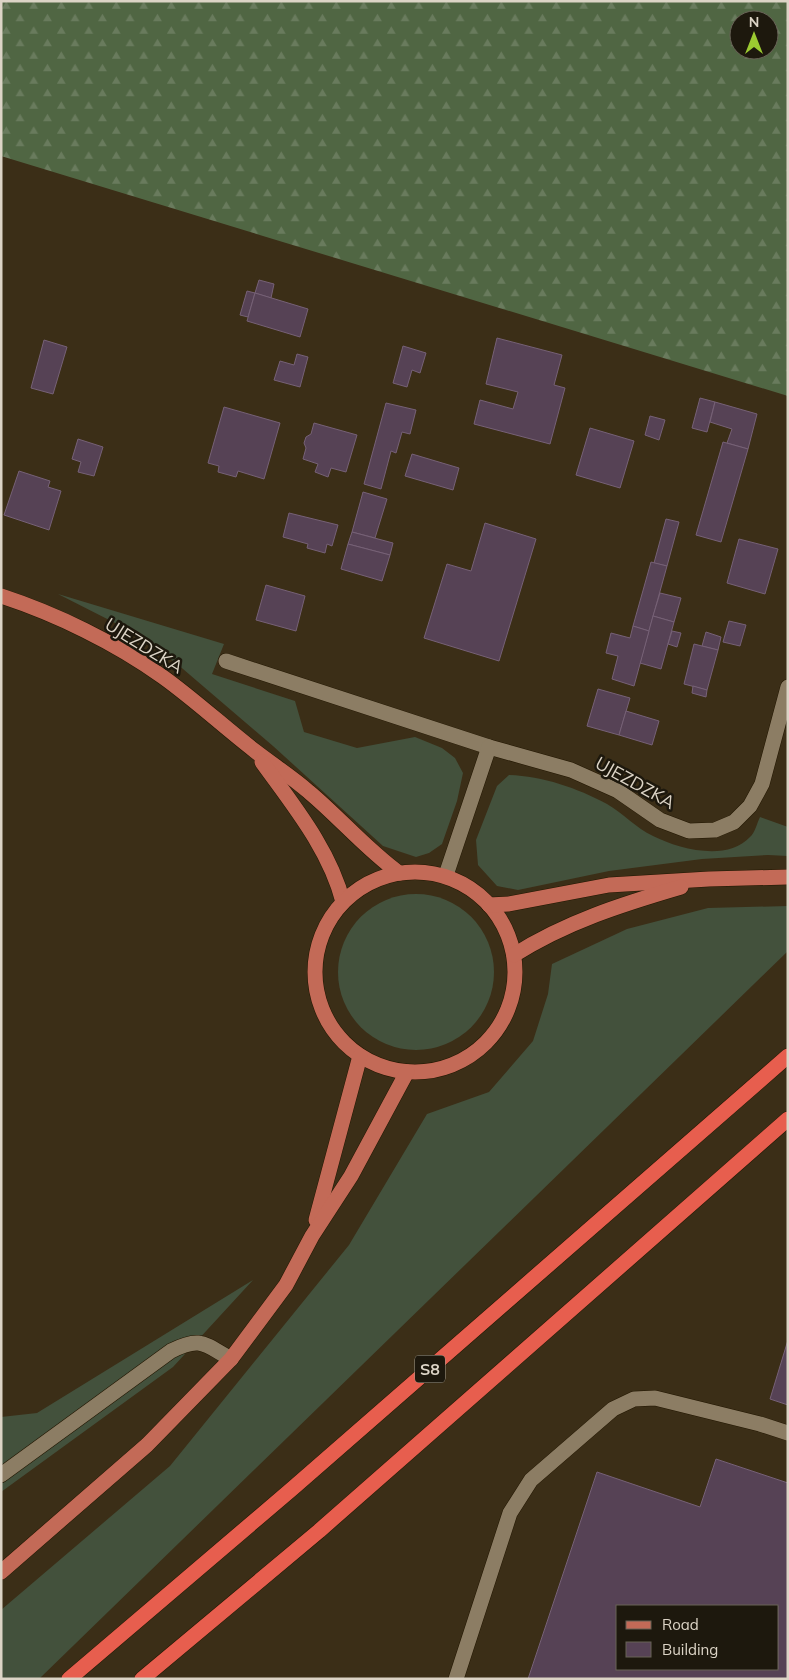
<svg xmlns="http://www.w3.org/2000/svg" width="789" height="1680" font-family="Mulish,sans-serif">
<defs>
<pattern id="forest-firs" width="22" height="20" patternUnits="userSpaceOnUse" patternTransform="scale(1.25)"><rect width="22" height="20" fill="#506643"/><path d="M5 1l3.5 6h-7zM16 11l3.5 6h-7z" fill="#697b5d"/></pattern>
</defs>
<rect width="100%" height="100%" fill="#3b2e17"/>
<g fill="#43513c">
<polygon points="58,594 224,644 212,674 295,701 304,732 357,748 415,737 442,748 455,758 463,773 457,801 442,844 429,853 416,857 383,846 273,746 176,663 119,625"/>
<path d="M509,775C543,776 577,788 607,804C623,813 636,828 653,836C679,849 727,862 750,837C755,833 757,823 760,817L788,827V856L768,855L702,859L609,871L518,890L497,886L478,865L476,840L497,786Z"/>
<circle cx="416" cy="972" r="78"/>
<polygon points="788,906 788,951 39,1679 1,1679 1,1610 170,1466 349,1245 427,1114 489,1092 533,1041 548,994 552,964 627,929 708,908"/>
<polygon points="253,1280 173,1367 1,1492 1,1417 37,1413"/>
</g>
<path fill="url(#forest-firs)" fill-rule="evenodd" d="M1,1H788V396L1,156ZM739,20H769V50H739Z"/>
<g fill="#564255" stroke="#766176" fill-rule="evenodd">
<polygon points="259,280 274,284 271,298 255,293"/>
<polygon points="247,291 255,293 248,317 240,315"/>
<polygon points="255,293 308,309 300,337 247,321"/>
<polygon points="497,338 562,355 554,385 565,388 550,444 474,424 480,400 513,409 518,392 486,384"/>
<polygon points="44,340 67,347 53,394 31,388"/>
<polygon points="403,346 426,353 420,373 412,370 407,387 393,383"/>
<polygon points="297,354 308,357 300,387 274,380 280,361 294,365"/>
<polygon points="700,398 715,402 707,432 692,428"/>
<polygon points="715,402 757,414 748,449 727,443 732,429 710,422"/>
<polygon points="386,403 416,410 410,434 402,432 396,453 391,451 381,489 364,484"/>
<polygon points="224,407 280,423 264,479 238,471 236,477 218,472 219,466 208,463"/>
<polygon points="650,416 665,420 659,440 645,435"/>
<polygon points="314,423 357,435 346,472 331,468 328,477 315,472 318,464 303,459 306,448 304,443 306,437 311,434"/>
<polygon points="590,428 634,441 620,488 576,475"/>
<polygon points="78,439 103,447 94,476 78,472 81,462 72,459"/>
<polygon points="723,442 748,449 721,542 696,535"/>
<polygon points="412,454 459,468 453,490 405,476"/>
<polygon points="19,471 50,481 48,487 61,491 49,530 4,515"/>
<polygon points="363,492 387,499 375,538 352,532"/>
<polygon points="289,513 338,525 332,546 327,544 325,553 307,548 308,544 283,537"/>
<polygon points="666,519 679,522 667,566 654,563"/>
<polygon points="485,523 536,539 499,661 424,638 447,564 471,571"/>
<polygon points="352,532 393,543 390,555 348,544"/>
<polygon points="739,539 778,549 765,594 727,583"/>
<polygon points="348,544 390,555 382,581 341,569"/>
<polygon points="651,562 667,566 649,631 633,626"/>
<polygon points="266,585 305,596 296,631 256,620"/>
<polygon points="660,593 681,598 674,622 653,616"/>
<polygon points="653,616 674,622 661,669 640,663"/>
<polygon points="729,621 746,625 740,646 723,642"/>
<polygon points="633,626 649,631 634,686 612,679 618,656 606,653 611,633 630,638"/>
<polygon points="672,631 681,633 677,647 668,644"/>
<polygon points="706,632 721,637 718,650 702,646"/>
<polygon points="694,644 718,650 707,690 684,684"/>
<polygon points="693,686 707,690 706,697 692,693"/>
<polygon points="598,689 630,698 619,735 587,726"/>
<polygon points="626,711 659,721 652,745 619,735"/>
<polygon points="788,1340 788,1405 770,1399"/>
<path d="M716,1459L788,1483V1679H528L597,1472L700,1507ZM618,1606H778V1669H618Z"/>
</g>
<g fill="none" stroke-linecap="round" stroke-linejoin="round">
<g stroke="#221601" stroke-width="16">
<g id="minor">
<polyline points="226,661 489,747"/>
<polyline points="446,875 489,747 571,770 618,791 660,820 689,831 715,830 734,822 750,806 762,784 788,687"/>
<path d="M1,1475L171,1351C201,1336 204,1344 231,1359"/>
<polyline points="456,1679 510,1513 531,1480 613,1409 634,1399 655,1398 760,1424 788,1433"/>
</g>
</g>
<g stroke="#221601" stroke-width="16">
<g id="major">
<path d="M1,596C56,614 116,643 163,677C195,700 224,727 255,751C273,765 292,777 309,792C340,818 366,849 399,873"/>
<path d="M262,762C293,805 330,850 343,902"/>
<circle cx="415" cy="972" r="100"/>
<polyline points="489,905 509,904 609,885 709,879 788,877"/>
<path d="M514,955C566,922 623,904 681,887"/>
<polyline points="316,1220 360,1056"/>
<polyline points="1,1572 147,1445 231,1359 286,1285 312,1236 351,1176 407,1072"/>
</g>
</g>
<g stroke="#221601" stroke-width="16">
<g id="highway">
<polyline points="69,1679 293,1488 788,1056"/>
<polyline points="142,1679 319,1531 788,1119"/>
</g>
</g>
<use href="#minor" stroke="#8c7d64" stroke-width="15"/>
<use href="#major" stroke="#c36a57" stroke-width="15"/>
<use href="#highway" stroke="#e75e4e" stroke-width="15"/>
</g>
<g text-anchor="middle" stroke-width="5" stroke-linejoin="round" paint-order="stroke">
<rect fill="#1d180d" stroke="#a39c8e" stroke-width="1" x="415" y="1355.5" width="30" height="27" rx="4"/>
<g font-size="16" font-weight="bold" fill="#dcd4c6">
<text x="430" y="1375">S8</text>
</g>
<g font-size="18" fill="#dcd4c6" stroke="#1d180d">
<text transform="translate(144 646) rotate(32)" y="6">UJEZDZKA</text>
<text transform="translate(635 783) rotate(29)" y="6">UJEZDZKA</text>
</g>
</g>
<rect width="789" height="1680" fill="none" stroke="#dcd4c6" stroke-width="5"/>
<rect x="616" y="1605" width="162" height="65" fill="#1d180d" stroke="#696357"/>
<rect x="626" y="1621" width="25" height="8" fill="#c36a57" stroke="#696357"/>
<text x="662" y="1630" font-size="15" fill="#dcd4c6">Road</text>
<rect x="626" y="1642" width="25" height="15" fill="#564255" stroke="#696357"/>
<text x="662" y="1655" font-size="15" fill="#dcd4c6">Building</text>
<g transform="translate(754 35)"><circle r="24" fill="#1d180d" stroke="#696357"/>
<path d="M0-4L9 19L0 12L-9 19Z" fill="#9cca31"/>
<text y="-8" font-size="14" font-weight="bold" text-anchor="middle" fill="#dcd4c6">N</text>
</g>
</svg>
